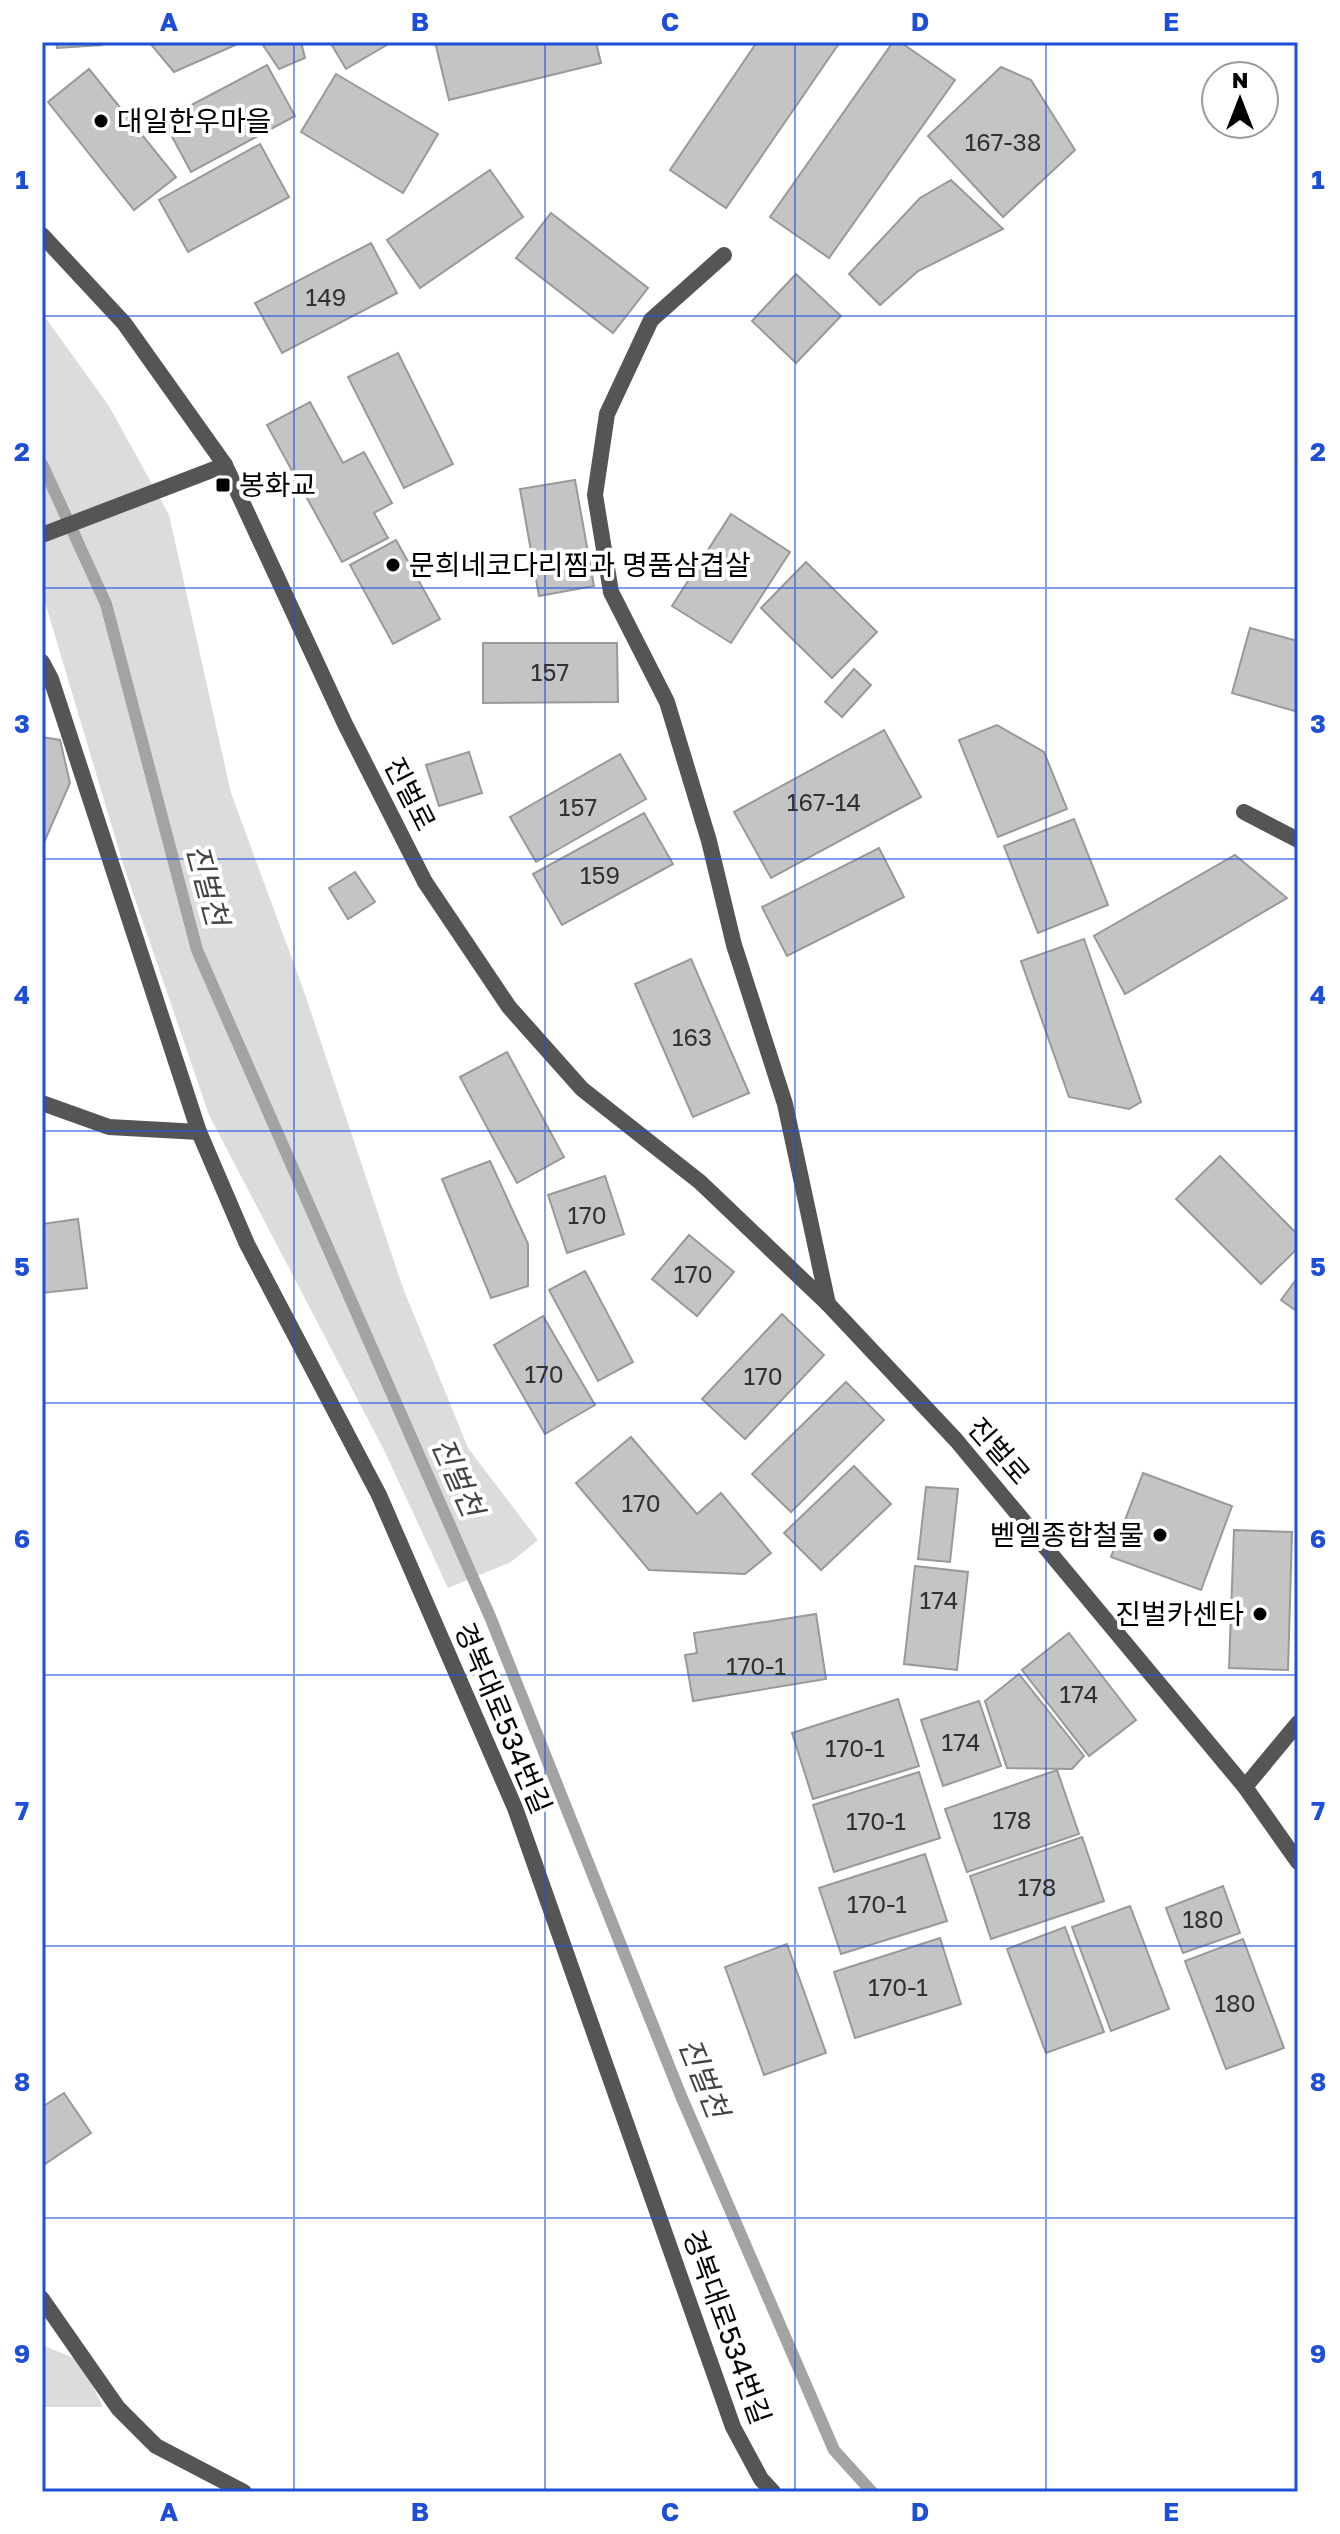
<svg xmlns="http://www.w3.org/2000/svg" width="1340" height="2534" font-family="'Golos Text','Noto Sans KR',sans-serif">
<rect width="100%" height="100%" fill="#fff"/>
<g fill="#dcdcdc">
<polygon points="42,313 109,406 169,515 231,793 305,994 403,1288 468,1448 538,1540 511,1562 448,1588 383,1448 209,1115 123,864 42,592"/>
<polygon points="42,2345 81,2361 103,2407 42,2407"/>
</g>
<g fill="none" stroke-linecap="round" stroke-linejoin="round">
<polyline stroke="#a3a3a3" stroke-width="12" points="42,464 106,604 197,950 491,1619 681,2096 834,2450 872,2492"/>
</g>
<g fill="#c4c4c4" stroke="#999" stroke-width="2">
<polygon points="56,42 102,42 102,45 57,48"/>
<polygon points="149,42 242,42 174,72"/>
<polygon points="261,42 301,42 305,58 279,69"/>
<polygon points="330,42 389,42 390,43 346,69"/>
<polygon points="435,42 596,42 601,63 449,100"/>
<polygon points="757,42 840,42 726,208 670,170"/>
<polygon points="893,42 900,42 955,80 829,258 770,217"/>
<polygon points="267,65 295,116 191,172 163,120"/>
<polygon points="1001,67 1031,80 1075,150 1003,217 928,136"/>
<polygon points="89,69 176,177 134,210 48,102"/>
<polygon points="336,74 438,134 403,193 301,132"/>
<polygon points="260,144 289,197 188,252 159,200"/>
<polygon points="490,170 523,217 420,288 387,240"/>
<polygon points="951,180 1003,229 918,271 880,305 849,274 920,198"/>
<polygon points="551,213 648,288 613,333 516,258"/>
<polygon points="371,243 397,293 282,353 255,303"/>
<polygon points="796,274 841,316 796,363 752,321"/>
<polygon points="398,353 453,464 404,488 348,377"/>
<polygon points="310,402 343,463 364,452 392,503 374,513 388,538 342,562 267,425"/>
<polygon points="575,480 594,586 539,596 520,489"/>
<polygon points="731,514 790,552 731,643 672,606"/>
<polygon points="396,540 440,619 393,644 350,565"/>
<polygon points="806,562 877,632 832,678 761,608"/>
<polygon points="1250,628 1298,641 1298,712 1232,693"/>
<polygon points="483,643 617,643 618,702 483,703"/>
<polygon points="854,669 871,685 842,717 825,702"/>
<polygon points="997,725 1044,752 1067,809 998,837 959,740"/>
<polygon points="884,730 921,797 771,878 734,812"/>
<polygon points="42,737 60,740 70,783 42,847"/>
<polygon points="469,752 482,793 439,806 426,765"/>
<polygon points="620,754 646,799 536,862 510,817"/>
<polygon points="644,813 673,864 562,925 533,874"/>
<polygon points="1074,819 1108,905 1038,933 1004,846"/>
<polygon points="879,848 904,897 787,956 762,907"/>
<polygon points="1235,855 1287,898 1125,994 1094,936"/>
<polygon points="355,872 375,902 348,919 329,888"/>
<polygon points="1084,939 1141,1102 1129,1109 1069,1097 1021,961"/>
<polygon points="691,959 749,1093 693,1117 635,984"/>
<polygon points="507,1052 564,1157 517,1183 460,1077"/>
<polygon points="1220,1156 1298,1235 1298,1248 1261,1284 1176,1199"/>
<polygon points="490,1161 528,1244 528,1286 491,1298 442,1179"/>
<polygon points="605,1176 624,1234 567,1253 548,1195"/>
<polygon points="78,1219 87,1288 42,1293 42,1224"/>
<polygon points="689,1235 734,1272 697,1316 652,1279"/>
<polygon points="585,1271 633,1362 598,1381 549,1290"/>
<polygon points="1298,1277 1298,1312 1281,1300"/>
<polygon points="782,1314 824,1355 745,1439 702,1399"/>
<polygon points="543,1316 595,1405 545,1434 494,1345"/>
<polygon points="846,1382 884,1420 791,1512 752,1474"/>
<polygon points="631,1437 697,1514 721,1493 771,1553 745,1574 649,1570 576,1483"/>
<polygon points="854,1466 891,1504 821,1570 784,1533"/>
<polygon points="1143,1473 1232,1506 1201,1590 1111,1557"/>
<polygon points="926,1487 958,1489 950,1562 918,1559"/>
<polygon points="1234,1530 1292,1532 1288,1670 1229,1668"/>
<polygon points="915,1566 968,1572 957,1670 904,1664"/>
<polygon points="816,1614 826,1679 693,1701 685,1655 697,1653 694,1633"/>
<polygon points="1069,1633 1136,1720 1089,1756 1022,1670"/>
<polygon points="1019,1674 1084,1756 1072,1769 1007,1768 985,1701"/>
<polygon points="898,1699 919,1766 813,1799 792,1733"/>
<polygon points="979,1701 1001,1766 943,1786 921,1720"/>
<polygon points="1057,1770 1079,1834 967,1872 945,1809"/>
<polygon points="919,1772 940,1838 834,1872 813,1805"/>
<polygon points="1082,1837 1104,1901 991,1939 970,1876"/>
<polygon points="925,1854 947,1921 841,1954 819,1888"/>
<polygon points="1223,1886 1240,1933 1183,1953 1166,1908"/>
<polygon points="1130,1906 1169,2009 1111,2031 1072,1927"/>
<polygon points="1065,1927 1104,2032 1046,2053 1007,1949"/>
<polygon points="940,1938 961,2004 855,2038 834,1972"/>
<polygon points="1243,1939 1284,2048 1226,2069 1185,1961"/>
<polygon points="787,1944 826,2053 764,2075 725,1967"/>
<polygon points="64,2093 91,2133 42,2166 42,2107"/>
</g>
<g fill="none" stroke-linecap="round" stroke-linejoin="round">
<g stroke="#555" stroke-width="16">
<polyline points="724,255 651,320 607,414 595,495 611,592 667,702 709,841 734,945 785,1104 828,1304"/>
<polyline points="42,535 225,465"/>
<polyline points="42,662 51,679 199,1132"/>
<polyline points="1244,812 1298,840"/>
<polyline points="42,1103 109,1127 199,1132 247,1244 379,1495 515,1808 733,2427 761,2479 773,2492"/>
<polyline points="1245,1787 1298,1723"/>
<polyline points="42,2299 118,2408 156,2446 244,2492"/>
</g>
<polyline stroke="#555" stroke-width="16" points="42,235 124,323 225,465 345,724 425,882 509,1007 582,1089 700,1182 828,1304 956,1440 1245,1787 1298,1862"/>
</g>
<path fill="none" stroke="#1d4ed8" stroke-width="2" stroke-opacity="0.55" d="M294,42V2492M545,42V2492M795,42V2492M1046,42V2492M42,316H1298M42,588H1298M42,859H1298M42,1131H1298M42,1403H1298M42,1675H1298M42,1946H1298M42,2218H1298"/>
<g fill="#000" stroke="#fff" stroke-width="3">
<circle cx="101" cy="121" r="8"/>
<rect x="215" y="477" width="16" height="16" rx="4"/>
<circle cx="393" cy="565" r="8"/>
<circle cx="1160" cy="1535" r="8"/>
<circle cx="1260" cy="1614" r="8"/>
</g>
<g text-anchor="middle" stroke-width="8" stroke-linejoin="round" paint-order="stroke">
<g font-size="24" fill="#313131">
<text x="1003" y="151">167-38</text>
<text x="326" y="306">149</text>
<text x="550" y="681">157</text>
<text x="824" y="811">167-14</text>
<text x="578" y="816">157</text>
<text x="600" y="884">159</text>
<text x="692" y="1046">163</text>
<text x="587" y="1224">170</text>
<text x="693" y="1283">170</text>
<text x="544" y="1383">170</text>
<text x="763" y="1385">170</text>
<text x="641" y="1512">170</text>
<text x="939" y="1609">174</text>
<text x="756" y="1675">170-1</text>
<text x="1079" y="1703">174</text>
<text x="961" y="1751">174</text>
<text x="855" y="1757">170-1</text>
<text x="1012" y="1829">178</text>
<text x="876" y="1830">170-1</text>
<text x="1037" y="1896">178</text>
<text x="877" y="1913">170-1</text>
<text x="1203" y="1928">180</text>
<text x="898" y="1996">170-1</text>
<text x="1235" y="2012">180</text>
</g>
<g font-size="28" fill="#000" stroke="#fff" text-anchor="start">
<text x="117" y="131">대일한우마을</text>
<text x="239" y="495">봉화교</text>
<text x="409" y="575">문희네코다리찜과 명품삼겹살</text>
<text x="1144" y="1545" text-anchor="end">벧엘종합철물</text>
<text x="1244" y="1624" text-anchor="end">진벌카센타</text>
</g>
<g font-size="28" fill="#000" stroke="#fff">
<text transform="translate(410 794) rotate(63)" y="10">진벌로</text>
<text transform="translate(999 1451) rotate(49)" y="10">진벌로</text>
<text transform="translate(503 1718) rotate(67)" y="10">경복대로534번길</text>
<text transform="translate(727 2327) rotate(70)" y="10">경복대로534번길</text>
</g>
<g font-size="30" font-style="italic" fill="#444" stroke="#fff">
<text transform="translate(207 885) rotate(75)" y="10">진벌천</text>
<text transform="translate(457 1477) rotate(66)" y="10">진벌천</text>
<text transform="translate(703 2078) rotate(68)" y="10">진벌천</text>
</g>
</g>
<rect width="1340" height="2534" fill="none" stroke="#ffffff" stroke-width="88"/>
<g transform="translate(1240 100)"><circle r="38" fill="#ffffff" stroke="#999999" stroke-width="2"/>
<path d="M0-6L14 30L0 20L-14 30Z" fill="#000000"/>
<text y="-12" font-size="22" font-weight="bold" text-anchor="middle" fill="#000000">N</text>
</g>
<rect x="44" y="44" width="1252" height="2446" fill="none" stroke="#1d4ed8" stroke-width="3"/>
<g font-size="26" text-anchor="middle" font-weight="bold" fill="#1d4ed8">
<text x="169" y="31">A</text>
<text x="420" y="31">B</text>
<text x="670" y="31">C</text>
<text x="920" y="31">D</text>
<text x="1171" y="31">E</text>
<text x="22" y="189">1</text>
<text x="1318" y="189">1</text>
<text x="22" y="461">2</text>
<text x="1318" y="461">2</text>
<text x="22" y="733">3</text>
<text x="1318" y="733">3</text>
<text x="22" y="1004">4</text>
<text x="1318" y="1004">4</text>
<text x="22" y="1276">5</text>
<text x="1318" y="1276">5</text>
<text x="22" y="1548">6</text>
<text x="1318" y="1548">6</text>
<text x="22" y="1820">7</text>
<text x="1318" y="1820">7</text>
<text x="22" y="2091">8</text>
<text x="1318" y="2091">8</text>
<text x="22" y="2363">9</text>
<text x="1318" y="2363">9</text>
<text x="169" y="2521">A</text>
<text x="420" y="2521">B</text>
<text x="670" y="2521">C</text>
<text x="920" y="2521">D</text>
<text x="1171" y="2521">E</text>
</g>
</svg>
